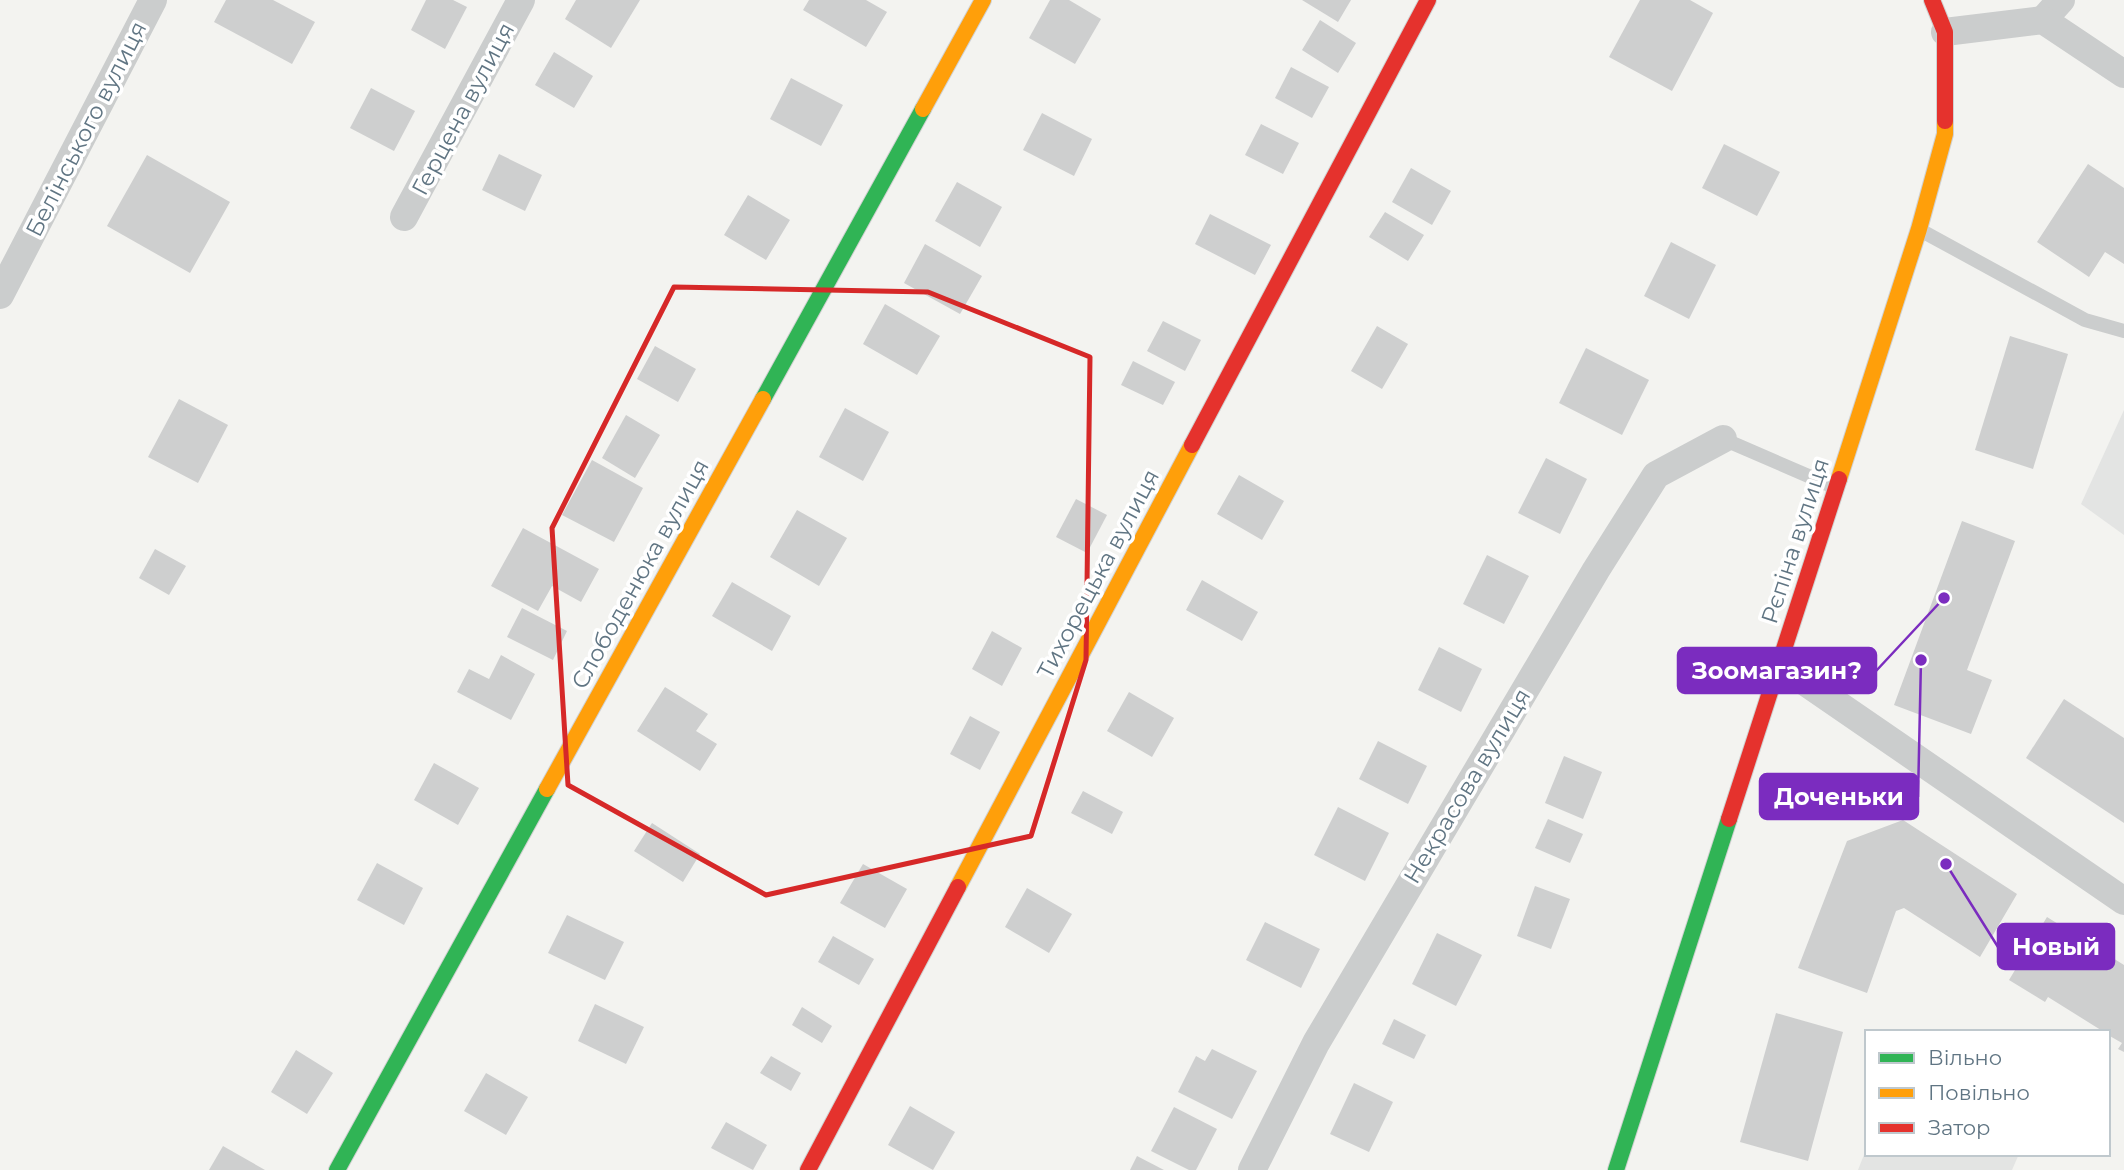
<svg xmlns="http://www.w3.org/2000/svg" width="2124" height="1170" font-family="Montserrat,sans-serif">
<rect width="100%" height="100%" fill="#f3f3f0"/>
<g fill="#e3e4e3">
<polygon points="2124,410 2124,535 2081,504"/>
<polygon points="1867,1147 1867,1154 2019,1154 2012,1170 1858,1170"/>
</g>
<g fill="#cecfcf">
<polygon points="226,0 273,0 315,22 292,64 214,22"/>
<polygon points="426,0 453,0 467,7 445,49 411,30"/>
<polygon points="576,0 640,0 611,48 565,19"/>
<polygon points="809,0 866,0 887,12 866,47 803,10"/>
<polygon points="1050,0 1069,0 1101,19 1075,64 1029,38"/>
<polygon points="1302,0 1351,0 1338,22"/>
<polygon points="1640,0 1690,0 1713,13 1672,91 1609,57"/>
<polygon points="1320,20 1356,43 1338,73 1302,50"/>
<polygon points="554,52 593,76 574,108 535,85"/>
<polygon points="1291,67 1329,87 1312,118 1275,98"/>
<polygon points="791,78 843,105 821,146 770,119"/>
<polygon points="371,88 415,111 394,151 350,128"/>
<polygon points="1042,113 1092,139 1074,176 1023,150"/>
<polygon points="1261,124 1299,143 1283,174 1245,155"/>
<polygon points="1724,144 1780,172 1757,216 1702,188"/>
<polygon points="499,154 542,175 525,211 482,190"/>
<polygon points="147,155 230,202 190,273 107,226"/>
<polygon points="2088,164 2124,188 2124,264 2105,252 2089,277 2037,242"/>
<polygon points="1411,168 1451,191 1432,225 1392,202"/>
<polygon points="957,182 1002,207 980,247 935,221"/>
<polygon points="748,195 790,220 766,260 724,235"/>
<polygon points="1385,212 1424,235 1408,261 1369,237"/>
<polygon points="1210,214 1271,245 1255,275 1195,244"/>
<polygon points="1671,242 1716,265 1689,319 1644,296"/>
<polygon points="925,244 982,276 960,314 904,283"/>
<polygon points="885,304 940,336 917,375 863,344"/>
<polygon points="1163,321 1201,340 1185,371 1147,351"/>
<polygon points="1377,326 1408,344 1382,389 1351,371"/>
<polygon points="2010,336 2068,354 2033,469 1975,450"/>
<polygon points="655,346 696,369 678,402 637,379"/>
<polygon points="1586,348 1649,380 1622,435 1559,403"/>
<polygon points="1133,361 1175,382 1163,405 1121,385"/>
<polygon points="179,399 228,425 198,483 148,457"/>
<polygon points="845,408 889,432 863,481 819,457"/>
<polygon points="626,415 660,435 635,478 602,458"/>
<polygon points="1546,458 1587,479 1560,534 1518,513"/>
<polygon points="592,460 643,488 614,542 562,515"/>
<polygon points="1239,475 1284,501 1262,540 1217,514"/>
<polygon points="1076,499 1107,515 1087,553 1056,537"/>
<polygon points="797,510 847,538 819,586 770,557"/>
<polygon points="1962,521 2015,541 1967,670 1992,680 1971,734 1894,705"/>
<polygon points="523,528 599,569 581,602 552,586 538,611 491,586"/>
<polygon points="155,549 186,566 169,595 139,578"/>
<polygon points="1487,555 1529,576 1504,624 1463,604"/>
<polygon points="1202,580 1258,612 1242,641 1186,610"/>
<polygon points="732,582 791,616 772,651 712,616"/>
<polygon points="522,608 567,631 553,660 507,637"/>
<polygon points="992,631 1022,648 1002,686 972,669"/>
<polygon points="1439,647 1482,669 1461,712 1418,690"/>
<polygon points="501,655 535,674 511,720 457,692 469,669 489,679"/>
<polygon points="665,687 708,714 696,731 717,744 700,771 637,731"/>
<polygon points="1129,692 1174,718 1152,757 1107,731"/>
<polygon points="2064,699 2124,738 2124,823 2026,758"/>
<polygon points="970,716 1000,732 980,770 950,754"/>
<polygon points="1378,741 1427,766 1408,804 1359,779"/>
<polygon points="1564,756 1602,772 1583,819 1545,803"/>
<polygon points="434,763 479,788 458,825 414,800"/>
<polygon points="1083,791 1123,812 1112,834 1071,813"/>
<polygon points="1338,807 1389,833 1365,881 1314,855"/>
<polygon points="1548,819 1583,834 1570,863 1535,848"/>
<polygon points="1903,820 2017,894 1980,957 1904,908 1896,911 1867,993 1798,968 1847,841"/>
<polygon points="652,823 700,854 683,882 634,851"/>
<polygon points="377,863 423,888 404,925 357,900"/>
<polygon points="863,864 907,889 885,928 840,903"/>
<polygon points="1535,886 1570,899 1551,949 1517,936"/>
<polygon points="1027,888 1072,914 1049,953 1005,927"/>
<polygon points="567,915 624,942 605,980 548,953"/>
<polygon points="2047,917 2124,965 2124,1052 2118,1049 2122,1043 2108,1035 2108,1032 2104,1032 2048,997 2045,1002 2009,980"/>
<polygon points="1265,922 1320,949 1301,988 1246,960"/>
<polygon points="1437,933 1482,955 1456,1006 1412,984"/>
<polygon points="833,936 874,959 859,985 818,962"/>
<polygon points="595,1004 644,1027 626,1064 578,1041"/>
<polygon points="802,1007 832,1026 822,1043 792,1025"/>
<polygon points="1776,1013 1843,1032 1808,1161 1740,1142"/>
<polygon points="1394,1019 1426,1035 1414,1059 1382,1044"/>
<polygon points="1212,1049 1257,1071 1232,1119 1178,1092 1196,1056 1205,1061"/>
<polygon points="296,1050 333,1073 307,1114 271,1092"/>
<polygon points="771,1056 801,1073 791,1091 760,1073"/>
<polygon points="486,1073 528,1097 506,1135 464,1111"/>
<polygon points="1354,1083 1393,1102 1369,1152 1330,1134"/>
<polygon points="910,1106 955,1132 933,1170 888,1145"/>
<polygon points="1174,1107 1217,1129 1196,1170 1189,1170 1151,1151"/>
<polygon points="726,1122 767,1145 753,1170 711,1148"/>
<polygon points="223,1146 265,1170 209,1170"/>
<polygon points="1137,1156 1164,1170 1130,1170"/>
</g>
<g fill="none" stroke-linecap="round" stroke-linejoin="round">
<g stroke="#d0d1d1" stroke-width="18">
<g id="fast">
<polyline points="763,399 923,109"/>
<polyline points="337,1170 547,789"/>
<polyline points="1616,1170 1729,819"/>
</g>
</g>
<g stroke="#d0d1d1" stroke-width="18">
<g id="slow">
<polyline points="923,109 983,0"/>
<polyline points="1839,479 1919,229 1945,134 1945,121"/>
<polyline points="547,789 763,399"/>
<polyline points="958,887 1192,445"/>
</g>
</g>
<g stroke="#d0d1d1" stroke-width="18">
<g id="jam">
<polyline points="1932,0 1945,32 1945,121"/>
<polyline points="1192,445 1428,0"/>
<polyline points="1729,819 1839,479"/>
<polyline points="808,1170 958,887"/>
</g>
</g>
<g stroke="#cbcdcd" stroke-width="14">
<polyline points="1920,230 2085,320 2124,331"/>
<polyline points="1723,439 1834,487"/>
</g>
<g stroke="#cbcdcd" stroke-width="28">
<polyline points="2043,20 2061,0"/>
<polyline points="1945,32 2043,20 2124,74"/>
<polyline points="404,217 521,0"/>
<polyline points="0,295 153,0"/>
<polyline points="1779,664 2124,901"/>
<polyline points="1252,1170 1316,1043 1596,570 1656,475 1723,439"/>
</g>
<use href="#fast" stroke="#30b455" stroke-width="16"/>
<use href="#slow" stroke="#ff9f0a" stroke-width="16"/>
<use href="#jam" stroke="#e5322d" stroke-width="16"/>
</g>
<path fill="none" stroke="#d62828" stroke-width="5" stroke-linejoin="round" d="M674,287L928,292L1090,357L1086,660L1031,836L766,895L568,785L552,528Z"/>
<g text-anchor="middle" stroke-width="7" stroke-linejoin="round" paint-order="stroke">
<g font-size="23" fill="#607583" stroke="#fff">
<text transform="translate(463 109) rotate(-62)" y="8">Герцена вулиця</text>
<text transform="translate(86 129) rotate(-63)" y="8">Белінського вулиця</text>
<text transform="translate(1795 541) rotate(-72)" y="8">Рєпіна вулиця</text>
<text transform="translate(640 574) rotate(-61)" y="8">Слободенюка вулиця</text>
<text transform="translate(1098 574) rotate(-62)" y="8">Тихорецька вулиця</text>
<text transform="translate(1467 786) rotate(-59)" y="8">Некрасова вулиця</text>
</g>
</g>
<path fill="none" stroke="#7b2cbf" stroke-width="2.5" d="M1944 598L1876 671M1921 660L1918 797M1946 864L1998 947"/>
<g fill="#7b2cbf" stroke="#fff" stroke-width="2.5">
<circle cx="1944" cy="598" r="7"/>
<circle cx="1921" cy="660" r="7"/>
<circle cx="1946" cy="864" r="7"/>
</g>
<g fill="#7b2cbf" stroke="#7b2cbf" stroke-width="2.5">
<rect x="1678" y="648" width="198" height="45" rx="7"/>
<rect x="1760" y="774" width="158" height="45" rx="7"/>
<rect x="1998" y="924" width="116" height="45" rx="7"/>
</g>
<g font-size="24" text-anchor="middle" font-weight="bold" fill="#fff">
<text x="1777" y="679">Зоомагазин?</text>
<text x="1839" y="805">Доченьки</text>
<text x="2056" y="955">Новый</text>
</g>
<rect x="1865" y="1030" width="245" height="126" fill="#ffffff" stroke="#bfc8cd" stroke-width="2"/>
<rect x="1879" y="1053" width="35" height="10" fill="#30b455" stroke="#bfc8cd" stroke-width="2"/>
<text x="1928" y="1065" font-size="21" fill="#607583">Вільно</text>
<rect x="1879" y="1088" width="35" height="10" fill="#ff9f0a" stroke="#bfc8cd" stroke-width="2"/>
<text x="1928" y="1100" font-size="21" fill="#607583">Повільно</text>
<rect x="1879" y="1123" width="35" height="10" fill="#e5322d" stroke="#bfc8cd" stroke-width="2"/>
<text x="1928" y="1135" font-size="21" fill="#607583">Затор</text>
</svg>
